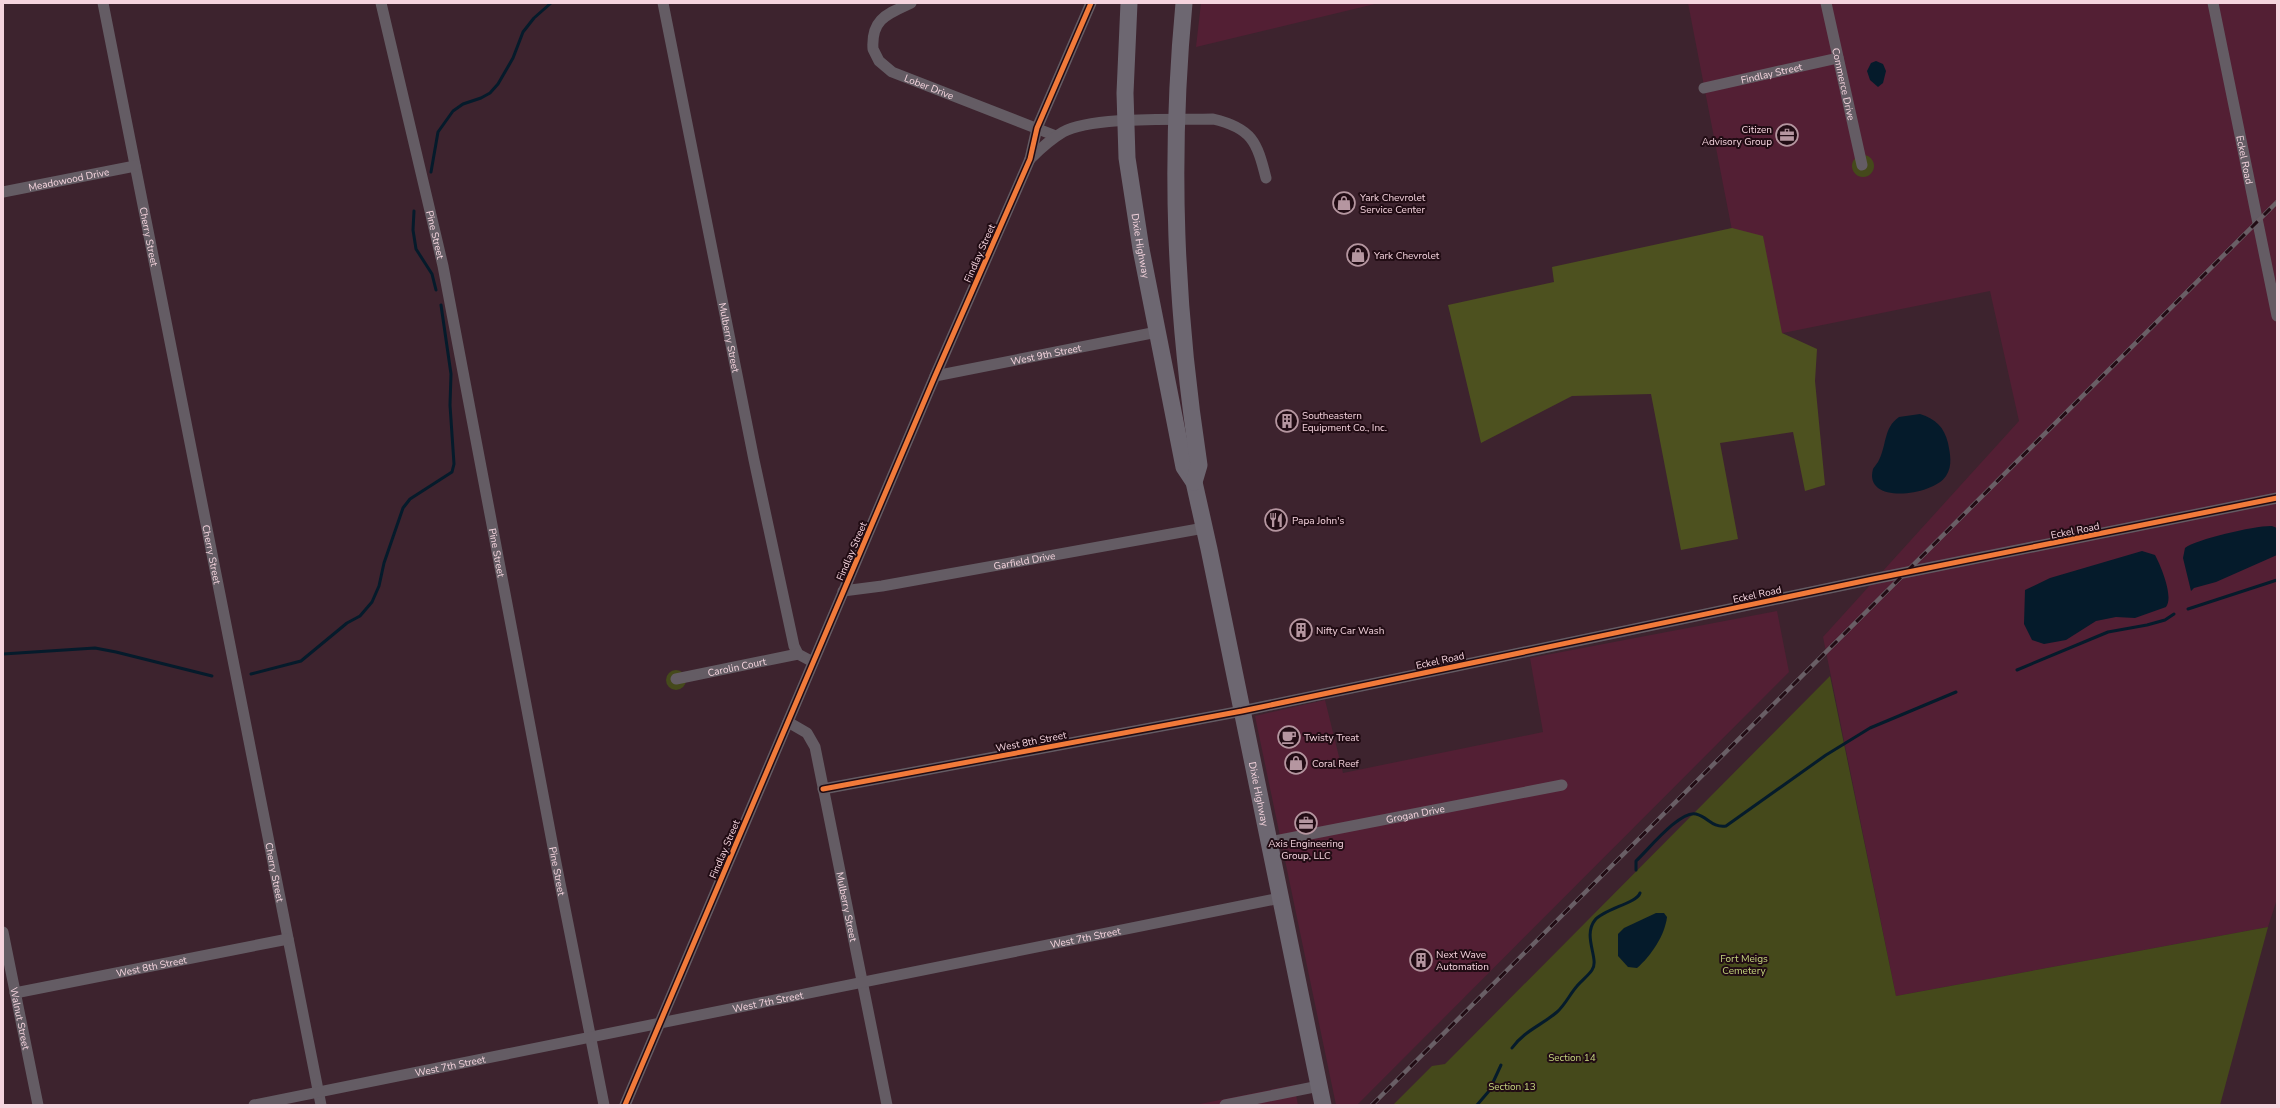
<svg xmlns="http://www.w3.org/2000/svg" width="2280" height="1108" font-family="'Nunito Sans',sans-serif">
<rect width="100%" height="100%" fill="#3d232e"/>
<g fill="#531f34">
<polygon points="1201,3 1379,3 1196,47"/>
<polygon points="1688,3 2277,3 2277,899 2268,927 1896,996 1823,637 2019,421 1990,291 1753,339"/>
<polygon points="1777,611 1789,672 1357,1105 1336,1105 1255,716 1325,700 1343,773 1543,732 1530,658"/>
<polygon points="1294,1085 1298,1105 1195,1105"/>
</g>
<g fill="#45491b">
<circle cx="1863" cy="166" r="11"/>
<circle cx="676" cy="680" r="10"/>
<polygon points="1830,676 1896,996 2268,927 2220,1105 1393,1105 1432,1066 1445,1064"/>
</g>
<polygon fill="#4d511f" points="1732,228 1763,236 1782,333 1817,349 1815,381 1825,485 1805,491 1793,432 1720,443 1738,539 1681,550 1651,394 1572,396 1481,443 1448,305 1554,282 1552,267"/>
<g fill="#051b2b">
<polygon points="1876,61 1883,64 1886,71 1883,83 1878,87 1870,80 1867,71 1871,63"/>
<path d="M1920,414C1936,419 1944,427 1948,443C1950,453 1953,466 1946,476C1933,496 1863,505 1873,469C1874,467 1876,465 1878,462C1887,446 1883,428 1899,417Z"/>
<path d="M2272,526L2277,528V555L2216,582L2194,588L2191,591L2183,558L2185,548C2196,539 2258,525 2272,526Z"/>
<path d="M2142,551L2155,555C2161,566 2174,597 2166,607L2135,618L2116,617L2096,621L2066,640L2044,644L2032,640L2024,624L2025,590L2050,578Z"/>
<path d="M1656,913H1664L1667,917C1665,935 1651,956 1637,968L1628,967L1618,956V934L1624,928Z"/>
</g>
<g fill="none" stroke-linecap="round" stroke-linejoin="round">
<g stroke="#051b2b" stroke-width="3">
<polyline points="431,172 438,132 453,111 463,104 481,98 490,93 498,84 513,58 523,32 534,18 551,3"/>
<polyline points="414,211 413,230 416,249 432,274 436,290"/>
<polyline points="2188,609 2277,580"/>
<polyline points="3,654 95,648 116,652 212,676"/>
<polyline points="2017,670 2108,632 2147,625 2165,620 2174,614"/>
<polyline points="251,674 301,661 347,623 360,616 372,602 379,586 384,563 403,508 410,499 452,472 454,464 450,405 451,374 441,305"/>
<path d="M1636,870V861C1648,850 1680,810 1696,814C1708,817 1712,828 1726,826L1826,755L1870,728L1956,692"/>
<path d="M1512,1048C1524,1031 1542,1025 1557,1012C1565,1005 1570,994 1577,986C1582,980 1588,976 1592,970C1600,960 1582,936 1595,920C1604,909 1637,903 1640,893"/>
<polyline points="1477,1105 1489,1091 1501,1065"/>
</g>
<g stroke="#645c64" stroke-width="11">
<path id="s1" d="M103,3L321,1105"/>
<path id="s2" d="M381,3L443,266L556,863L604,1105"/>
<path id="s3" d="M663,3L754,460L794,646L798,654L813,662"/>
<path id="s4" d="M911,3C887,14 871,19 873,49L879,61L892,72L1056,136"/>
<path id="s5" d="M1826,3L1862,165"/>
<path id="s6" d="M2213,3L2277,316"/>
<path id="s7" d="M1704,88L1838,58"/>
<path d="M1030,159C1040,149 1051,139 1063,132C1092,116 1178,120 1213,119C1252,128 1257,142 1266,178"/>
<path id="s8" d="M3,192L135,166"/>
<path id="s9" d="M935,376L1157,332"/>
<path id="s10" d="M843,591L882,586L1204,528"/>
<path id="s11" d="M676,679L798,654"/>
<path id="s12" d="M788,722L807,733L815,747L887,1105"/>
<polyline points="823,789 1242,711 1873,579 2277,498"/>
<path id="s13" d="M1269,842L1562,785"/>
<path id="s14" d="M3,932L38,1105"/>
<path id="s15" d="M15,993L288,939"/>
<path id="s16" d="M254,1105L1280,898"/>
<polyline points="625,1105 935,376 1030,159 1037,128 1091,3"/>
<polyline points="1225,1105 1319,1086"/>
</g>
<g stroke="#6d6771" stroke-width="17">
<path id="s17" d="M1129,3L1125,93L1127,158L1141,249L1184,467L1194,482L1209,549L1323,1105"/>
<path d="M1184,3C1169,161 1175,308 1199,465L1194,482"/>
</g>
<g stroke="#695f66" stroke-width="4.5">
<polyline id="rail" points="1372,1105 2277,202"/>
</g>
<use href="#rail" stroke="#210c14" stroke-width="3" stroke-dasharray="9" stroke-linecap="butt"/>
<g stroke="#210c14" stroke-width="8">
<g id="cycleway">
<polyline points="823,789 1242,711 1873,579 2277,498"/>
<polyline points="625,1105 935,376 1030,159 1037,128 1091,3"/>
</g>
</g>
<use href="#cycleway" stroke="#f17a3a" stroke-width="5"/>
</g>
<defs>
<g id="office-ring" transform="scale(1.15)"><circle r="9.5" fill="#210c14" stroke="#b596a0" stroke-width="1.5"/><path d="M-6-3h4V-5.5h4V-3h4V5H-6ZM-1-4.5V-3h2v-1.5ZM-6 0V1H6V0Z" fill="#b596a0"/></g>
<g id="shop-ring" transform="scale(1.15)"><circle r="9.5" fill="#210c14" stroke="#b596a0" stroke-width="1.5"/><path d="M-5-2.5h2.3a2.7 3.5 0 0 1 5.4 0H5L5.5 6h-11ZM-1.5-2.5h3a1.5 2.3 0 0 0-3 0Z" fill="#b596a0"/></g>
<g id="building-ring" transform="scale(1.15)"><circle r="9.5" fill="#210c14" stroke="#b596a0" stroke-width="1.5"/><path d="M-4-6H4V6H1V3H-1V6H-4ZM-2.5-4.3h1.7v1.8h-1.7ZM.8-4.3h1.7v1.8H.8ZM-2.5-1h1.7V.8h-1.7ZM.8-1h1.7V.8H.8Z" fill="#b596a0"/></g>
<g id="restaurant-ring" transform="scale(1.15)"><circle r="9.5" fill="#210c14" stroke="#b596a0" stroke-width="1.5"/><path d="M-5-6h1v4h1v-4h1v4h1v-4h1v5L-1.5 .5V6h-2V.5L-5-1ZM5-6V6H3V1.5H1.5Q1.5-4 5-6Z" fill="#b596a0"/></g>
<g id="cafe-ring" transform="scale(1.15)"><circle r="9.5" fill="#210c14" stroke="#b596a0" stroke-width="1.5"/><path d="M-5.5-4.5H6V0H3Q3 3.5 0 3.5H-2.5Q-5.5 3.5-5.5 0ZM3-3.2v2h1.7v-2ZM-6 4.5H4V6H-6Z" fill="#b596a0"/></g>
</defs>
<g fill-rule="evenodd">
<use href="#office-ring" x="1787" y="135"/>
<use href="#shop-ring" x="1344" y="203"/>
<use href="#shop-ring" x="1358" y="255"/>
<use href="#building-ring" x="1287" y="421"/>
<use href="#restaurant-ring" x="1276" y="520"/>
<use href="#building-ring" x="1301" y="630"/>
<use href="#cafe-ring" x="1289" y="737"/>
<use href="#shop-ring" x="1296" y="763"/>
<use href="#office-ring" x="1306" y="823"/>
<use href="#building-ring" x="1421" y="960"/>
</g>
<g text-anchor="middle" stroke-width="4" stroke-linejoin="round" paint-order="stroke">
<g font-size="10" fill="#f5d4de" stroke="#210c14">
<text dy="4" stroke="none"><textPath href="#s7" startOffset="69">Findlay Street</textPath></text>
<text dy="4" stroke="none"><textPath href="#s5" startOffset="83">Commerce Drive</textPath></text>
<text dy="4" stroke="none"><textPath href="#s4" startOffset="136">Lober Drive</textPath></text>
<text dy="4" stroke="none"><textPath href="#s6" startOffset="160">Eckel Road</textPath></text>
<text dy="4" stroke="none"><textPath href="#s8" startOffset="67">Meadowood Drive</textPath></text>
<text dy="4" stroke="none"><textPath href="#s2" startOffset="238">Pine Street</textPath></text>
<text dy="4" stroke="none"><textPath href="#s1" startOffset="238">Cherry Street</textPath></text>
<text dy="4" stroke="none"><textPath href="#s17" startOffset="244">Dixie Highway</textPath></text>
<text transform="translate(979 253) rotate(-66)" y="4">Findlay Street</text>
<text dy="4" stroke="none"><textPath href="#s3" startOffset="341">Mulberry Street</textPath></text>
<text dy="4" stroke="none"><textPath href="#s9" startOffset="113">West 9th Street</textPath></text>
<text transform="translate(2075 530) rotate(-11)" y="4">Eckel Road</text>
<text transform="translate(851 551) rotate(-67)" y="4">Findlay Street</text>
<text dy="4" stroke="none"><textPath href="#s2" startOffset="562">Pine Street</textPath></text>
<text dy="4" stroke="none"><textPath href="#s1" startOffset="562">Cherry Street</textPath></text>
<text dy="4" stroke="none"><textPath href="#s10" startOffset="184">Garfield Drive</textPath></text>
<text transform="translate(1757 594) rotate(-12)" y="4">Eckel Road</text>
<text transform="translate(1440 660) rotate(-12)" y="4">Eckel Road</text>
<text dy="4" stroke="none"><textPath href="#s11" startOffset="62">Carolin Court</textPath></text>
<text transform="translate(1031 741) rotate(-11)" y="4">West 8th Street</text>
<text dy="4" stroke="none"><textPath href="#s17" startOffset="806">Dixie Highway</textPath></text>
<text dy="4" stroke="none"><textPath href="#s13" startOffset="149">Grogan Drive</textPath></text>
<text transform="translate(724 849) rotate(-67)" y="4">Findlay Street</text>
<text dy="4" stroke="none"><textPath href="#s2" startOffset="886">Pine Street</textPath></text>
<text dy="4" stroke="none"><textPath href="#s1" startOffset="886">Cherry Street</textPath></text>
<text dy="4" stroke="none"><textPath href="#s12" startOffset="201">Mulberry Street</textPath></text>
<text dy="4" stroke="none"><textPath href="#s16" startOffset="848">West 7th Street</textPath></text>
<text dy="4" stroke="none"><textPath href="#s15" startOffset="139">West 8th Street</textPath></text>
<text dy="4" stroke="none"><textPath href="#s16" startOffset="524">West 7th Street</textPath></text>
<text dy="4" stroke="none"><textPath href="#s14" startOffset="88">Walnut Street</textPath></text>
<text dy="4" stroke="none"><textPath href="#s16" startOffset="200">West 7th Street</textPath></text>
</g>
<g font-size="10" fill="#f5d4de" stroke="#210c14" text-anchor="start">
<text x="1772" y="133" text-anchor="end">Citizen<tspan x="1772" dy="12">Advisory Group</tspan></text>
<text x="1360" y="201">Yark Chevrolet<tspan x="1360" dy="12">Service Center</tspan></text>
<text x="1374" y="259">Yark Chevrolet</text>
<text x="1302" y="419">Southeastern<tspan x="1302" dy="12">Equipment Co., Inc.</tspan></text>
<text x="1292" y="524">Papa John's</text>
<text x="1316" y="634">Nifty Car Wash</text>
<text x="1304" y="741">Twisty Treat</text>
<text x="1312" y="767">Coral Reef</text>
<text x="1306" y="847" text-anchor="middle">Axis Engineering<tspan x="1306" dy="12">Group, LLC</tspan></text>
<text x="1436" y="958">Next Wave<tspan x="1436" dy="12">Automation</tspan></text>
</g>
<g font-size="10" fill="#c5d57e" stroke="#210c14">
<text x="1744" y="962">Fort Meigs<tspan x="1744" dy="12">Cemetery</tspan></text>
<text x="1572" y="1061">Section 14</text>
<text x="1512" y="1090">Section 13</text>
</g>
</g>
<rect width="2280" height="1108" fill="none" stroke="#f5d4de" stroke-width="8"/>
</svg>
